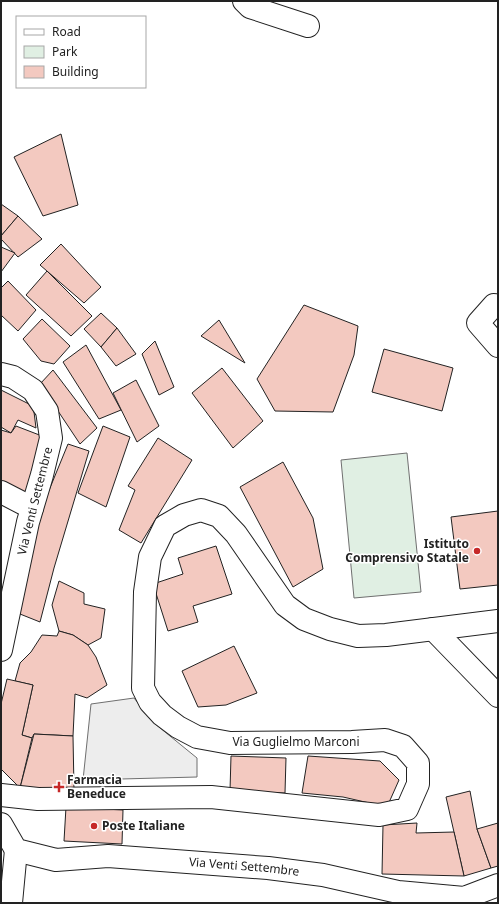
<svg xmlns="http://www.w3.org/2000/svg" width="499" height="904" font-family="'Noto Sans',sans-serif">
<rect width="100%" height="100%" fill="#fff"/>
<polygon fill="#e0efe3" stroke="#6f6f6f" points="407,453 421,592 354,598 341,460"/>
<polygon fill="#ededed" stroke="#6f6f6f" points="134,698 154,723 197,758 197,777 83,780 91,704"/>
<g fill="#f3c9c0" stroke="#222">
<polygon points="61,134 78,205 43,216 14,157"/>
<polygon points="1,204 18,216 1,236"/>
<polygon points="18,216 42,239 18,257 1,239 1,236"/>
<polygon points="61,244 101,287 84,303 40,265"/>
<polygon points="1,247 15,253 1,272"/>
<polygon points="47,271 92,316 71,336 26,295"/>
<polygon points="8,281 36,310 18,331 1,315 1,288"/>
<polygon points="304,305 358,326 354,355 333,412 275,411 257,379"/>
<polygon points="101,313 117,328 101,347 84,329"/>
<polygon points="42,319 70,346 54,364 41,361 23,339"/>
<polygon points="219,320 245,363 201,336"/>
<polygon points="117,328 136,354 116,366 101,347"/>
<polygon points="155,341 174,387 159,395 142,354"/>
<polygon points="86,345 121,410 99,419 63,362"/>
<polygon points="384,349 453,368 442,411 372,392"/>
<polygon points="222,368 263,421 233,448 192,393"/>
<polygon points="53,370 97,428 80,444 40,384"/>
<polygon points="136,380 159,426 137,442 113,393"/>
<polygon points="1,390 31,405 34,412 36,428 18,420 11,433 1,427"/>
<polygon points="16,426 42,436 25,497 1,485 1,430 11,433"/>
<polygon points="103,426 130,437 106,507 78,493"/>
<polygon points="158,438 192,460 141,543 119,530 135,490 128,486"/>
<polygon points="68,444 89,451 54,568 40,622 15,612 36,522"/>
<polygon points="283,462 313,518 323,569 293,587 240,487"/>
<polygon points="498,511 498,585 460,589 451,517"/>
<polygon points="216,546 232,594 193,606 198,622 168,631 153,584 183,574 178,558"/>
<polygon points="59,581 84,593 84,604 105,609 101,638 88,645 73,635 59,631 52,605"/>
<polygon points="59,631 73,635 88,645 96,657 107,685 87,698 75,694 73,736 34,734 32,738 22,735 33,685 15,681 20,663 31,652 42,635 57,636"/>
<polygon points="234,646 257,693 226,705 198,707 182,671"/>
<polygon points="7,679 33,685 22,735 32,738 20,788 1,769 1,704"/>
<polygon points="34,734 73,736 74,789 20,788"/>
<polygon points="231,756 286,758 285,793 230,791"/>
<polygon points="308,756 380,761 399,780 387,807 343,797 302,793"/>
<polygon points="470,791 477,829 491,868 464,876 446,797"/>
<polygon points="66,807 123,810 122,844 64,841"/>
<polygon points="417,823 416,833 454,832 464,876 382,874 383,825"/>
<polygon points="498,823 498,866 491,868 477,829"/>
</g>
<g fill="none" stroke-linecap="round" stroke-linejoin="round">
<g stroke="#222" stroke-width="24">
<g id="minor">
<polyline points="244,1 250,7 308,26"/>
<polyline points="498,306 494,305 478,323 498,346"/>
<polyline points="1,374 13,377 33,390 47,411 51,438 42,475 28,522 1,650"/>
<polyline points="1,492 32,508"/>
<polyline points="433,629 498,696"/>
<polyline points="1,795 38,799 211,797 379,815 407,809 418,784 418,763 403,746 385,740 352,742 230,743 197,737 178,727 162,715 150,702 143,688 145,592 150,557 165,526 184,515 201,510 219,516 236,534 285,605 304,619 330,629 358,636 386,635 498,621"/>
<path id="s1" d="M1,824L16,850L56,860L108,856L268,868L323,875L398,892L464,898L498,885"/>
<polyline points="11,903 16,850"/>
</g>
</g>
<use href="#minor" stroke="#fff" stroke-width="22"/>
</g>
<g fill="#c62828" stroke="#fff" stroke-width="1.5">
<circle cx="477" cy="551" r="4"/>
<path d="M57 781h4v4h4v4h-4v4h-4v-4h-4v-4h4z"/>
<circle cx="94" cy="826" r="4"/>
</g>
<g text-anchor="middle" stroke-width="3" stroke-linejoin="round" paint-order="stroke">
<g font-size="12" fill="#222" stroke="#fff">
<text transform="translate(35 501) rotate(-76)" y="4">Via Venti Settembre</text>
<text x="296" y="746">Via Guglielmo Marconi</text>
<text dy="4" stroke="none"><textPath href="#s1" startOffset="260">Via Venti Settembre</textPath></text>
</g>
<g font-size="12" font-weight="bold" fill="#222" stroke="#fff" text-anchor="start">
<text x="469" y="548" text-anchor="end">Istituto<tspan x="469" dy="14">Comprensivo Statale</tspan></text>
<text x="67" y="784">Farmacia<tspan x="67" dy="14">Beneduce</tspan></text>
<text x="102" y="830">Poste Italiane</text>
</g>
</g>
<rect width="499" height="904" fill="none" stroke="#222222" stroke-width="4"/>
<rect x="16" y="16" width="130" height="72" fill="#ffffff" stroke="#a7a7a7"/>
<rect x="24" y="29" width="20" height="6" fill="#ffffff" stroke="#a7a7a7"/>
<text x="52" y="36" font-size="12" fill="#222222">Road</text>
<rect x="24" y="46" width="20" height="12" fill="#e0efe3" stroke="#a7a7a7"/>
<text x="52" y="56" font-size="12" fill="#222222">Park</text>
<rect x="24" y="66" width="20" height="12" fill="#f3c9c0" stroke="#a7a7a7"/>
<text x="52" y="76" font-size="12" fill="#222222">Building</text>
</svg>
